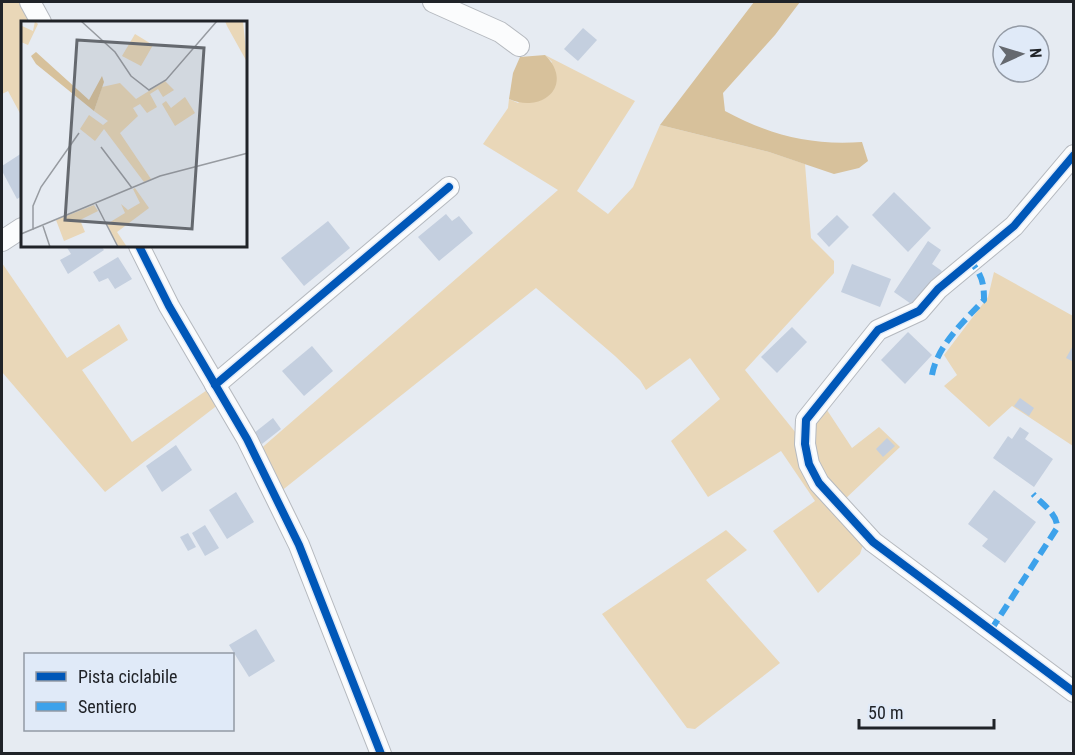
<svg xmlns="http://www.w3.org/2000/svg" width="1075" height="755" font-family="'Roboto Condensed',sans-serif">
<rect width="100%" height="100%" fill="#e6ebf2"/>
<g fill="#e9d7b8">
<polygon points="2,2 23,2 33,22 22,22 22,117 8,91 2,94"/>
<polygon points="545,55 635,101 577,191 608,214 633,187 660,125 769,152 805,164 811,238 834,261 834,273 745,370 796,433 798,454 864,542 860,554 818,593 773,531 815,501 781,451 708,497 671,441 720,399 690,358 646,390 640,380 615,356 536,288 280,492 257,452 558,190 483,144 508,108 509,99 518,103 552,62"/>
<polygon points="2,263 67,358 119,324 128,340 82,370 132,442 210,388 219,404 105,492 2,372"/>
<polygon points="994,272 1073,316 1073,446 1012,406 989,427 944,386 957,375 944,355 988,297"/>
<polygon points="825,407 852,448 879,427 900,447 844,500 830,484 812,454 811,427"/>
<polygon points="726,530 747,550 706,580 780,663 695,729 687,728 602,614"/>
</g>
<g fill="#d7c19b">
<path d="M754,2H800L775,35L723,93L725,111C769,135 812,146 862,142L868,161L859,168L834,174L769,152L660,125Z"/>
<path d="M545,55C575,85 542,114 509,99L513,73L520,57Z"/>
</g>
<g fill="#c4cfdf">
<polygon points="583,28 597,40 578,61 564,49"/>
<polygon points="22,153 22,196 17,199 2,171 2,166"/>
<polygon points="894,192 931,228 908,252 872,215"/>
<polygon points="446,214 452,221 459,216 473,233 439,261 418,237"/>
<polygon points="837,215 849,227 829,247 817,234"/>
<polygon points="328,221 350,248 304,286 281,258"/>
<polygon points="928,241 941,250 932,264 942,271 917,308 894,292"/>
<polygon points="66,246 101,246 104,250 68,274 60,260 71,254"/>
<polygon points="118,257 132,279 115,289 108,278 99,282 93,272"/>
<polygon points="852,264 891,279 880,307 841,292"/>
<polygon points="792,327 807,342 777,373 761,357"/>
<polygon points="908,332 932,355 905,384 881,360"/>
<polygon points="1074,344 1074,362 1066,358"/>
<polygon points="312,346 333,371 304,396 282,371"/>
<polygon points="1020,398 1034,408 1029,416 1014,406"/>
<polygon points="273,418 281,429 262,444 254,433"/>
<polygon points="1020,427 1029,433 1025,439 1053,459 1034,487 993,458 1008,436 1012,439"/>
<polygon points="887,438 895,446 883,457 876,449"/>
<polygon points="176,445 192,470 162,492 146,466"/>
<polygon points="994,490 1036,522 1005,563 982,546 988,539 968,524"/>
<polygon points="236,492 254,522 227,539 209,510"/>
<polygon points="205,525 219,548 205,556 192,533"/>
<polygon points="188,533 196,547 188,551 180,537"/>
<polygon points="256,629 275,661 249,677 229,645"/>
</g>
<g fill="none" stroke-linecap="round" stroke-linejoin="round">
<g stroke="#b5b9bf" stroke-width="22">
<g id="street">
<polyline points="30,2 41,22"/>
<polyline points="433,2 500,32 519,46"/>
<polyline points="1074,155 1014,226 938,289 919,311 878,330 806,420 805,444 809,464 819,483 873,542 1074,692"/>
<polyline points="2,241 22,228"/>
<polyline points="139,246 169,306 247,439 299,545 381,754"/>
<polyline points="215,385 449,187"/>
</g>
</g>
<use href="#street" stroke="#fbfcfd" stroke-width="20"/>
<g stroke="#3da2eb" stroke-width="6" stroke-dasharray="12 6" stroke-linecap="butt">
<path d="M932,375C937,346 964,321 984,300C984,283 982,275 971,262"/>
<path d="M991,630L1057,528C1058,514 1042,504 1033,494"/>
</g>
<g stroke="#e0eaf8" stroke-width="11">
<g id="cycleway">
<polyline points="1074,155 1014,226 938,289 919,311 878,330 806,420 805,444 809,464 819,483 873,542 1074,692"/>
<polyline points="139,246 169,306 247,439 299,545 381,754"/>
<polyline points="215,385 449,187"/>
</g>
</g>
<use href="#cycleway" stroke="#0057b8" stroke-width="8"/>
</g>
<g transform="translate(21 21)">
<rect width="226" height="226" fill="#e6ebf2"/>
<path d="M14,0L17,3L7,24L0,21L1,5L12,10ZM204,0H222L226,41L206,5ZM114,13L132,24L120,45L101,35ZM144,60L153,69L142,76L137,68L129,73L136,86L126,92L119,83L112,87L117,95L99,112L130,158L123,161L83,108L74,120L59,108L68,94L82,104L87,100L73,90L81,66L99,62L115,78ZM164,76L174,92L154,105L141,83L145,80L150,87ZM114,167L128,187L96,211L106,226H97L86,203L104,192L100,183L107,189L119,182L112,168ZM73,184L77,190L59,199L64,211L43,220L35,199Z" fill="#e9d7b8"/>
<path d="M15,31L68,79L81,55L83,61L73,90L15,43L10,35Z" fill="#d7c19b"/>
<path fill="none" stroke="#979ba1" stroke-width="1.5" d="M60,0L94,31L110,55L128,69L145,59L196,0M80,126L111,167M75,183L97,226M22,205L29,226M12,209V185L20,166L58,112M0,213L139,155L227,132"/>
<path fill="#65696f" fill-opacity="0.15" stroke="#65696f" stroke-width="3" d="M56,19L183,27L171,208L44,199Z"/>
<rect width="226" height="226" fill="none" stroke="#202328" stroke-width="3"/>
</g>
<rect width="1075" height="755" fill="none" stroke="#202328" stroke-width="6"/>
<rect x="24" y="653" width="210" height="78" fill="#e0eaf8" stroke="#939aa5" stroke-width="1.5"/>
<rect x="36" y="672" width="30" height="9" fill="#0057b8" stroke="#939aa5" stroke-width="1.5"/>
<text x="78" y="683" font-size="18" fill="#202328">Pista ciclabile</text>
<rect x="36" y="702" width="30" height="9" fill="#3da2eb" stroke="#939aa5" stroke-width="1.5"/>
<text x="78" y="713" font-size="18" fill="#202328">Sentiero</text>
<g transform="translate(1021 54) rotate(86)"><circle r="28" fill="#e0eaf8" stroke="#939aa5" stroke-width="1.5"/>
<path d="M0-4.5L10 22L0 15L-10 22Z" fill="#65696f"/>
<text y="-9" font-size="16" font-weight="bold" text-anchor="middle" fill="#202328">N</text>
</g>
<path d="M859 719v9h135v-9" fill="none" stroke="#202328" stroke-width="3"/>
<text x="868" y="719" font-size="18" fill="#202328" stroke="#e0eaf8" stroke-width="4.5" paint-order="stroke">50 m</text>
</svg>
